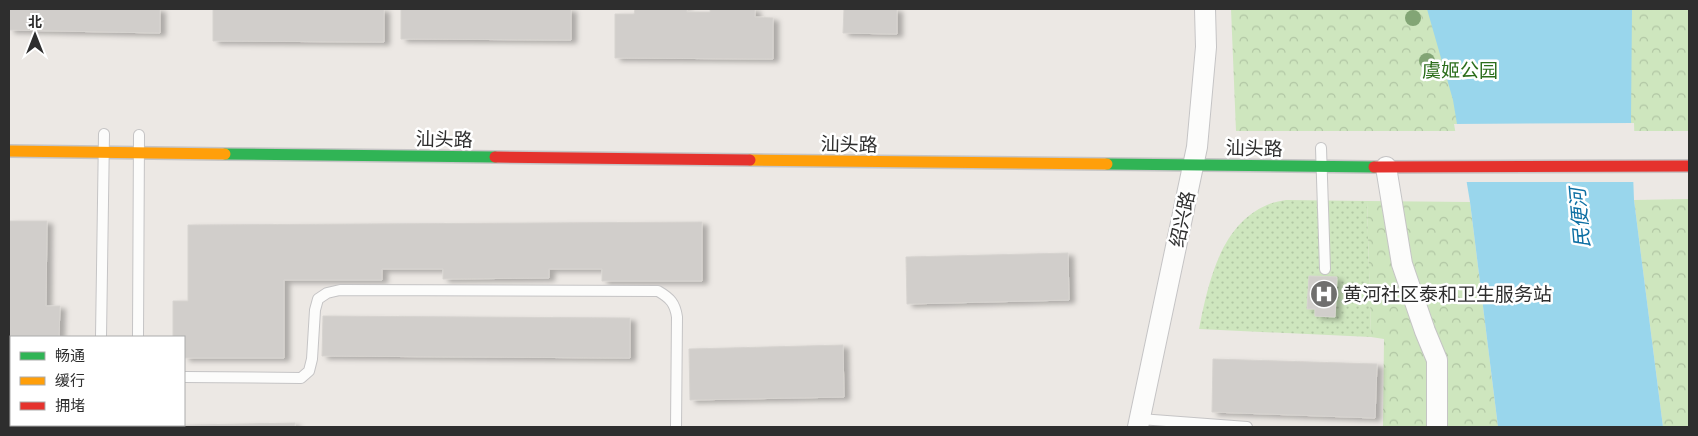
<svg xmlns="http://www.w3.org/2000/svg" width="1698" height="436" font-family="'PT Sans Narrow','Noto Sans SC',sans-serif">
<defs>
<pattern id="grass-dots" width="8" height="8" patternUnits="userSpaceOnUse" patternTransform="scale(1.25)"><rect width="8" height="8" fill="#cee6be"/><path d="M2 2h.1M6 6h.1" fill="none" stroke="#b1c6a4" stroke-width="1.8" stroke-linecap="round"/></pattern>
<pattern id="park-crowns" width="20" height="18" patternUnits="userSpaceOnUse" patternTransform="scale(1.25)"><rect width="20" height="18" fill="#cee6be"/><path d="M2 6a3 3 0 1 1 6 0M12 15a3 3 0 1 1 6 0" fill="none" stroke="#b1c6a4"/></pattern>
<filter id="shadow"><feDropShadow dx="5.5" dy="3" stdDeviation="2.5" flood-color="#0004"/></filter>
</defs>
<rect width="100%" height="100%" fill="#ece8e4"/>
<path fill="url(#grass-dots)" d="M1286,200L1367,201L1371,337L1199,329C1208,284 1220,225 1267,205C1273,202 1280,201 1286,200Z"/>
<g fill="url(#park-crowns)">
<polygon points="1231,9 1689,9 1689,131 1236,131"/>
<polygon points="1689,199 1689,427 1663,427 1634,200"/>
<polygon points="1367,201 1470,202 1498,427 1383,427 1384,339 1371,337"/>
</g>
<polygon fill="#99d6ec" points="1427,9 1632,9 1631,120 1634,200 1663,427 1498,427 1470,202 1453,100"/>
<polygon fill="#ece8e4" points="1634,123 1636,182 1464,182 1454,124"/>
<g fill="#d1cecb" stroke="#d7d4d0" filter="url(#shadow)">
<polygon points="9,9 160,9 160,33 9,30"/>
<polygon points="213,9 384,9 384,42 213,41"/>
<polygon points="401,9 571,9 571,40 401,39"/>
<polygon points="635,9 687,9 687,12 710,12 710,9 755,9 755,17 773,18 773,59 615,58 615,14 634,14"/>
<polygon points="844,9 897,9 897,34 843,33"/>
<polygon points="9,221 47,221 46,306 60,306 59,337 11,337 11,359 9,359"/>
<polygon points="702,222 702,281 602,281 602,269 549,269 549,278 443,279 443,269 382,269 382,280 284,280 284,358 184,358 184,337 173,337 173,301 188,301 188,225"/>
<polygon points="1068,253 1069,300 907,304 906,257"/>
<polygon points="1309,276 1337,277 1335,317 1315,316 1315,309 1307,309"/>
<polygon points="323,316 630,318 630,358 322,356"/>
<polygon points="843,345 844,397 690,400 689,349"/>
<polygon points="1213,359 1377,364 1375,418 1212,412"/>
<polygon points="9,418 11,418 11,425 76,425 77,427 9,427"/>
<polygon points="295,423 295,427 139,427 139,426"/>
</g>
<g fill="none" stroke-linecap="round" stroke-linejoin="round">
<g stroke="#c5c4c5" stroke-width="12">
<g id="lane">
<polyline points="1321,148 1325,269"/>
<polyline points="101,337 104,134"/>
<polyline points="138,337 139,135"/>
<polyline points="9,377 11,377"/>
<path d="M184,377L301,378L309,371L312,359L315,310L318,299L327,293L340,290L658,291C670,298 675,303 677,317L676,427"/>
<polyline points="1140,419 1247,427"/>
<polyline points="120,425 120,427"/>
</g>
</g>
<g stroke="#c5c4c5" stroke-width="22">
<g id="street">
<polyline points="1386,167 1402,264 1425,331 1437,360 1437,427"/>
<polyline points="1138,427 1197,147 1206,47 1205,9"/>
</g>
</g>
<g stroke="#c5c4c5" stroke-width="14">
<g id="fast">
<polyline points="225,154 495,157"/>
<polyline points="1107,164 1374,167"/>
</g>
</g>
<g stroke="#c5c4c5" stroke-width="14">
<g id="slow">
<polyline points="9,151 225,154"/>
<polyline points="750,160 1107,164"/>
</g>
</g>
<g stroke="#c5c4c5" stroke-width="14">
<g id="jam">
<polyline points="495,157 750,160"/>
<polyline points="1374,167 1689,166"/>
</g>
</g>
<use href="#lane" stroke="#fcfcfb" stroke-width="10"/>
<use href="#street" stroke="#fcfcfb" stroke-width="20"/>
<use href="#fast" stroke="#30b455" stroke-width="11"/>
<use href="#slow" stroke="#ff9f0a" stroke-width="11"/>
<use href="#jam" stroke="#e5322d" stroke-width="11"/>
</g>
<g fill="#82a575">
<circle cx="1413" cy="18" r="8"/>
<circle cx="1427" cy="61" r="8"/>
</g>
<defs>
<g id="hospital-disc" transform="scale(1.4375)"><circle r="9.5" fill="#706f6e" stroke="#fff"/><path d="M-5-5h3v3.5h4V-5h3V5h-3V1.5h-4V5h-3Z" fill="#fff"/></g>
</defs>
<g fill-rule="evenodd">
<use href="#hospital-disc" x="1324" y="294"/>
</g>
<g text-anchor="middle" stroke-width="5" stroke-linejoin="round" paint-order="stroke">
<g font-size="19" fill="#2c6e1b" stroke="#fff">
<text x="1460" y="77">虞姬公园</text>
</g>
<g font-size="19" fill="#2e2e2e" stroke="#fff">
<text transform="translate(444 139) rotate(1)" y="7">汕头路</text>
<text transform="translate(849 144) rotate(1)" y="7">汕头路</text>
<text transform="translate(1254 148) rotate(1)" y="7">汕头路</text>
<text transform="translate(1182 219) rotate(-78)" y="7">绍兴路</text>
</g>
<g font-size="19" fill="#2e2e2e" stroke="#fff" text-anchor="start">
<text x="1343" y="301">黄河社区泰和卫生服务站</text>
</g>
<g font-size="20" font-style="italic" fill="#0d6fa3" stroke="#fff">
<text transform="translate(1580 218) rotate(-95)" y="7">民便河</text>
</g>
</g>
<rect width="1698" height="436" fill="none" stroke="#2e2e2e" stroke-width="20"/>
<rect x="10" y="336" width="175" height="90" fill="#ffffff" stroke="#ababab"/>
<rect x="20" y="352" width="25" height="8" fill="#30b455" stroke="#ababab"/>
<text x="55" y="361" font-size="15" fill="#2e2e2e">畅通</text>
<rect x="20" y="377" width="25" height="8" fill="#ff9f0a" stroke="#ababab"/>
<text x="55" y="386" font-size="15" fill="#2e2e2e">缓行</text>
<rect x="20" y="402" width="25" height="8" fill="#e5322d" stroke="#ababab"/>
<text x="55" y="411" font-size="15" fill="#2e2e2e">拥堵</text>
<g transform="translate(35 35)" stroke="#ffffff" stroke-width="4" paint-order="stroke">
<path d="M0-4L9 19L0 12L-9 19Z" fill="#2e2e2e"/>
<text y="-8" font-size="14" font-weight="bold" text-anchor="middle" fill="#2e2e2e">北</text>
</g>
</svg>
